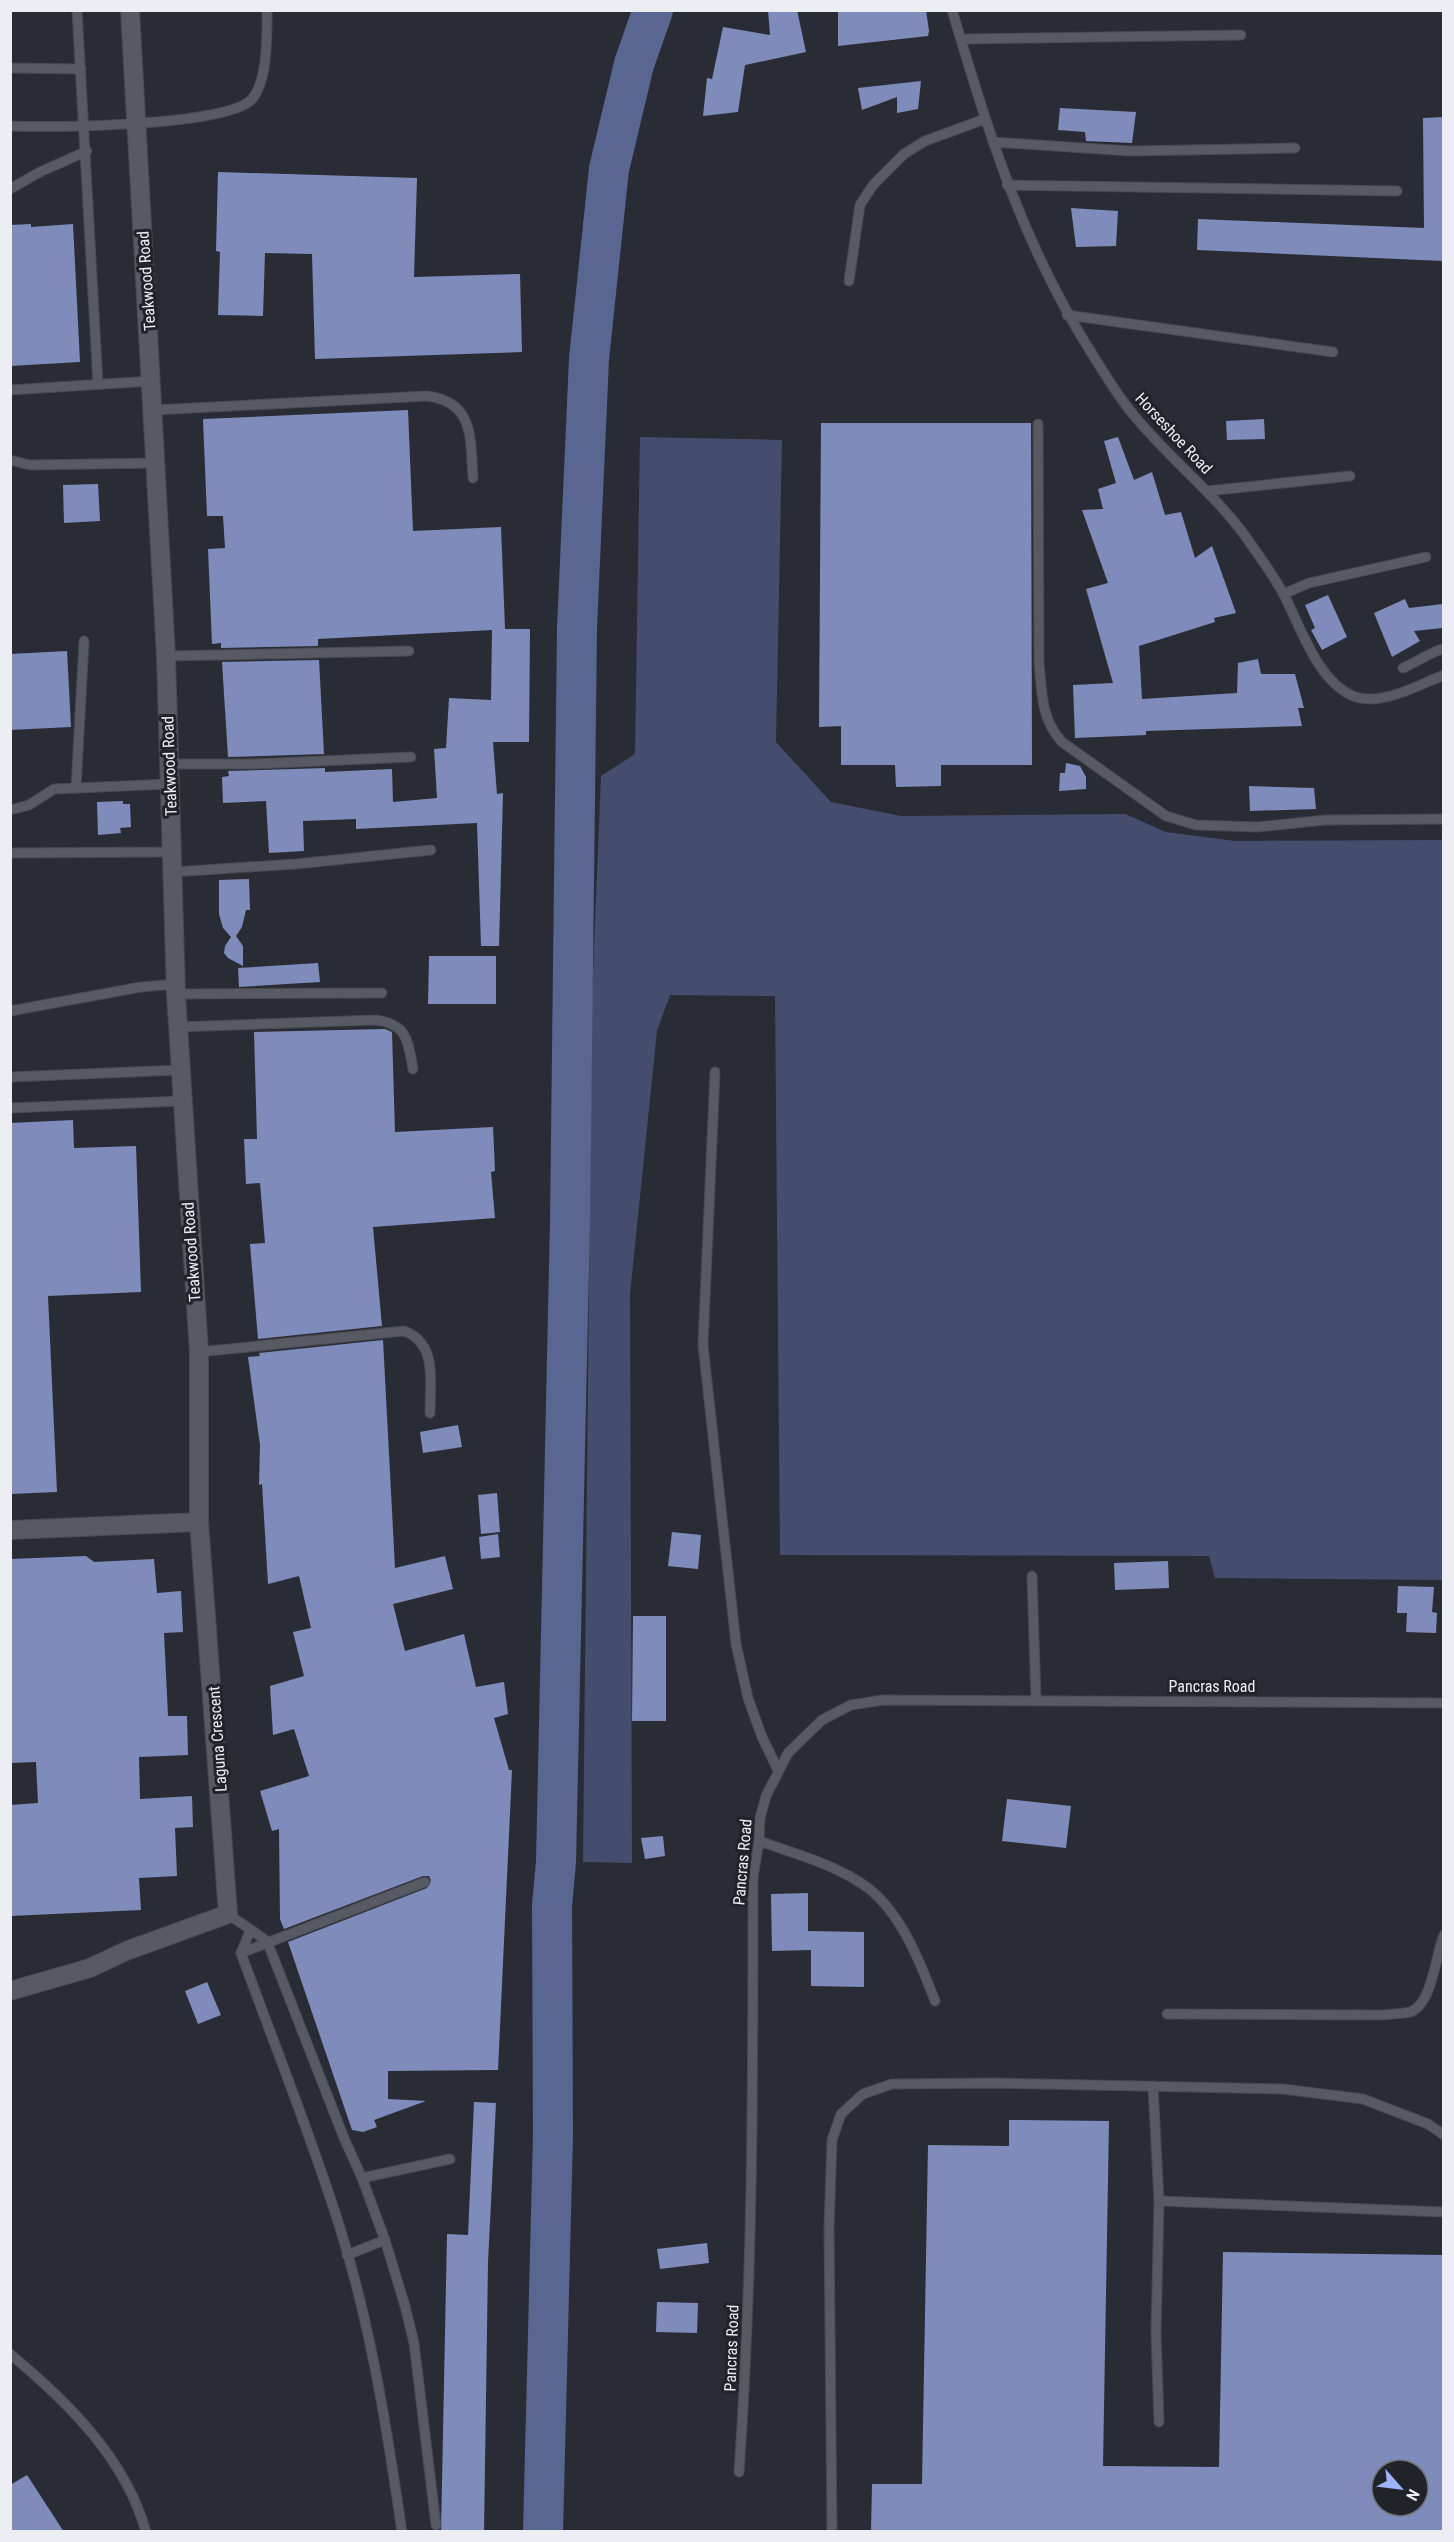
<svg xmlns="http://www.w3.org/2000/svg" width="1454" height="2542" font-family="'Roboto Condensed',sans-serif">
<rect width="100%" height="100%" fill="#2a2c35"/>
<polygon fill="#444d6d" points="640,437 782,440 776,742 831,802 901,816 1125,814 1166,832 1235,841 1443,840 1444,1580 1215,1578 1209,1556 780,1555 775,996 670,995 657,1031 630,1294 632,1863 583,1862 592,997 601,776 635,754"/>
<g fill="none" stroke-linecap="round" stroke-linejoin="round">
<polyline stroke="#5a6692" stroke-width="40" points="543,2532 553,2135 552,1905 556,1862 570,1221 577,628 589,359 609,169 634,64 653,10"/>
</g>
<g fill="#7f8cbb" fill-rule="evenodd">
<polygon points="768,10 797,10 806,52 745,65 738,112 703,116 707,78 712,79 723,27 770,35"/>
<polygon points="838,10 926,10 929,31 928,36 838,46"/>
<polygon points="921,81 918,109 897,113 897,97 862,110 858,88"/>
<polygon points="1060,108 1136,112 1132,143 1086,141 1085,132 1058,130"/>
<polygon points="1443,117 1443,261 1197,250 1198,219 1424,228 1423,118"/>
<polygon points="218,172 417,178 414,277 520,274 522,352 315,359 312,254 265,253 263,316 218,315 220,252 216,251"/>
<polygon points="1071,208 1118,211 1116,246 1076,247"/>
<polygon points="31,224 31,227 73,224 80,362 10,366 10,225"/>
<polygon points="408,410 413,531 501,527 505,629 530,629 529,742 493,742 497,794 503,793 499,946 481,946 477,823 356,829 356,819 303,821 304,851 269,853 266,801 223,803 222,777 229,776 228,771 325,768 325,772 392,769 393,802 437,798 434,749 446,748 449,698 491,700 492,630 318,639 318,646 221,648 221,643 212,644 208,549 225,548 223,516 207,516 203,419"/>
<polygon points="1264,419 1265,439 1227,440 1226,421"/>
<polygon points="821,423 1031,423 1032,765 941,765 941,786 896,787 895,765 841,765 841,726 819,727"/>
<polygon points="1118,437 1134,480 1152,472 1165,515 1181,512 1195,558 1212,546 1236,613 1214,618 1215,622 1139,646 1142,699 1237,693 1238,663 1258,659 1261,674 1295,674 1304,708 1298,708 1302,726 1146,731 1146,735 1075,738 1073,685 1113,683 1086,589 1108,583 1082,510 1103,509 1098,489 1116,483 1104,441"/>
<polygon points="98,484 100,521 64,523 63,485"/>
<polygon points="1328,595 1347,637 1322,650 1311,630 1315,628 1305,605"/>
<polygon points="1405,599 1409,608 1443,604 1443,628 1414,631 1420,641 1392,657 1374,613"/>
<polygon points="67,651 71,727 10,730 10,654"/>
<polygon points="319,660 324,754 228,757 222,662"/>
<polygon points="1066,763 1080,766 1086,777 1086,789 1059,791 1060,773 1065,773"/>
<polygon points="1249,786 1314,788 1316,809 1250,811"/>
<polygon points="123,801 123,804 130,804 131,827 120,828 121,833 98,835 97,802"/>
<polygon points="249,879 250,910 246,910 242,927 236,936 243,946 243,966 228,958 224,953 225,946 231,937 223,928 219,914 219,880"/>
<polygon points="429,956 496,956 496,1004 428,1004"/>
<polygon points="318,963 320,982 239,987 238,968"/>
<polygon points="385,1029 392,1032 395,1132 493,1127 495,1171 491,1172 495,1218 373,1227 382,1326 258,1339 250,1244 265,1243 260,1183 246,1184 244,1139 257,1139 254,1032"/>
<polygon points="73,1120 74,1148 136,1146 141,1292 48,1296 57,1492 10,1494 10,1123"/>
<polygon points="383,1340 395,1568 445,1556 453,1589 393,1604 405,1651 464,1634 476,1687 504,1682 508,1714 494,1718 509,1770 512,1770 498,2070 388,2071 388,2099 426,2101 374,2120 377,2127 363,2132 352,2130 288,1942 427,1888 431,1880 429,1876 423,1876 284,1929 280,1919 279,1829 272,1831 260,1791 309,1776 294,1729 273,1735 270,1686 304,1676 293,1632 311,1628 299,1576 268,1584 262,1484 259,1485 260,1445 248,1357 260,1356 259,1353"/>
<polygon points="458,1425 462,1447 423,1453 420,1432"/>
<polygon points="497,1493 500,1532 481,1534 478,1495"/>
<polygon points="672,1532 701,1535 698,1569 668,1566"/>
<polygon points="498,1534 500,1557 481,1559 479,1537"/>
<polygon points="86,1556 94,1562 154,1559 157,1593 181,1591 183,1632 164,1633 168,1716 187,1716 188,1755 139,1757 140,1799 192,1796 193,1827 175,1828 177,1876 139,1878 141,1910 10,1916 10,1805 38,1803 36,1762 10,1763 10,1559"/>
<polygon points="1168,1561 1169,1588 1115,1590 1114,1563"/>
<polygon points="1398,1586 1434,1587 1432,1612 1437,1613 1436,1633 1406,1632 1407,1613 1397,1613"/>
<polygon points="633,1616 666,1616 666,1721 632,1721"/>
<polygon points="1007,1799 1071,1806 1066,1848 1002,1841"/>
<polygon points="663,1836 665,1856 645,1859 641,1838"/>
<polygon points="808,1893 808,1931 864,1932 864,1987 811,1986 811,1950 772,1951 771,1894"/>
<polygon points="207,1982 221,2015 198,2024 185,1991"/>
<polygon points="474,2102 496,2103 488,2262 484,2532 441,2532 447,2234 468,2235"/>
<path d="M1009,2120L1109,2121L1103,2466L1219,2467L1223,2252L1443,2255V2532H871L872,2484H922L928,2145L1009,2146ZM1382,2470H1418V2506H1382Z"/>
<polygon points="707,2243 709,2263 660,2269 657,2249"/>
<polygon points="657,2302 698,2303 697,2333 656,2332"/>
<polygon points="27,2475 64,2532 10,2532 10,2485"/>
</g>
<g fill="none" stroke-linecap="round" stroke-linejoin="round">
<g stroke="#474950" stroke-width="11">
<g id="service">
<polyline points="77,10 98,384"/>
<path d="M952,10C990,137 1022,244 1094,357C1106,376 1118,396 1132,413C1168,458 1215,493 1248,540C1260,557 1273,575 1283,593C1300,625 1317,681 1353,696C1381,707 1418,685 1444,675"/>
<polyline points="961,39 1241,35"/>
<polyline points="10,68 81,69"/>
<path d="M10,126C51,128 229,126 252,99C268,81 267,34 267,10"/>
<polyline points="993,142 1130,151 1295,148"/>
<polyline points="1007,185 1397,191"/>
<polyline points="10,189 40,172 87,151"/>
<polyline points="849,281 860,205 873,185 904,154 925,141 985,119"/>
<polyline points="1067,315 1333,352"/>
<polyline points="10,390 152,381"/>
<path d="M154,410L427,396C475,402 470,439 473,478"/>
<path d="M1038,424L1039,663C1042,693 1041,719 1062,742L1166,816L1196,825L1257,827L1325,820L1444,819"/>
<polyline points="10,460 30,465 155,463"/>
<polyline points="1207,491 1350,476"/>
<polyline points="1283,594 1309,583 1426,557"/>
<polyline points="166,656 409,651"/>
<path d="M1403,668C1413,664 1436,649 1444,649"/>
<polyline points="168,764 254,764 411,757"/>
<polyline points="76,788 84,641"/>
<polyline points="10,810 29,805 54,789 169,784"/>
<polyline points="10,853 172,852"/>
<polyline points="173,872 296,864 431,850"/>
<polyline points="176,994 382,993"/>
<polyline points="10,1011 141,987 176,984"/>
<path d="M178,1027L376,1020C408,1024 408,1042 413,1069"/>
<polyline points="715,1072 703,1345 736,1644 748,1698 762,1737 778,1770"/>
<polyline points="10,1077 180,1070"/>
<polyline points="10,1108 182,1101"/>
<path d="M199,1352L404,1331C438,1343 430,1383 430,1413"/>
<polyline points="1032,1576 1036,1700"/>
<path d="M759,1841C796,1854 837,1865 868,1888C901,1913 921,1964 935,2001"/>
<polyline points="228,1914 267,1941 344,2138 362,2178 385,2240 405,2306 414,2343 436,2525"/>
<path d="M250,1931L241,1953C274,2044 311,2135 340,2228C371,2327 387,2429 402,2532"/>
<polyline points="241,1953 425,1882"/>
<path d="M1167,2014L1381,2015C1390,2014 1401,2014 1410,2012C1433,2004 1435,1955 1444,1935"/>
<polyline points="1153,2086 1159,2201 1156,2332 1159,2422"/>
<polyline points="362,2178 450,2159"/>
<polyline points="1159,2201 1444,2212"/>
<polyline points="347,2255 385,2240"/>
<path d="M10,2354C67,2401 126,2459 146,2532"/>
<path d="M739,2472C753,2274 753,2075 753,1877L759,1841L760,1818L766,1796L788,1753L822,1720L851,1705L883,1700L1444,1703"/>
<polyline points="832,2532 829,2227 832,2140 841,2114 863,2094 892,2084 996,2083 1283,2089 1363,2099 1428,2124 1444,2135"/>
</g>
</g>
<g stroke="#474950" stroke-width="20">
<g id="minor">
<polyline points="10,1530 199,1522"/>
<polyline points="10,1991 90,1968 126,1951 228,1914 199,1522 199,1352 176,994 166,656 130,10"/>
</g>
</g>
<use href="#service" stroke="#575963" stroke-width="9"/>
<use href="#minor" stroke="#575963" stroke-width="18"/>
</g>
<g text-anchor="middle" stroke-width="6" stroke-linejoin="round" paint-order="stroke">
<g font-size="16" fill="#edeef4" stroke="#20232a">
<text transform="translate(146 281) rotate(-94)" y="6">Teakwood Road</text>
<text transform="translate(1174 433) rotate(47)" y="6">Horseshoe Road</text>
<text transform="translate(169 766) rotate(-92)" y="6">Teakwood Road</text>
<text transform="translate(191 1252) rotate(-94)" y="6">Teakwood Road</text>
<text x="1212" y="1692">Pancras Road</text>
<text transform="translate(217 1739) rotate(-94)" y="6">Laguna Crescent</text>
<text transform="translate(742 1862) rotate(-85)" y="6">Pancras Road</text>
<text transform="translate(731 2348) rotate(-88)" y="6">Pancras Road</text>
</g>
</g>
<rect width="1454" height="2542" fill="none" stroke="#edeef4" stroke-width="24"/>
<g transform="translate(1400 2488) rotate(118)"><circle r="28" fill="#20232a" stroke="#72747b" stroke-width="1.5"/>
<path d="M0-4.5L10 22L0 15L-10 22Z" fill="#9fb3fd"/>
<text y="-9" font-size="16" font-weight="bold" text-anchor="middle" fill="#edeef4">N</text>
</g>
</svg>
